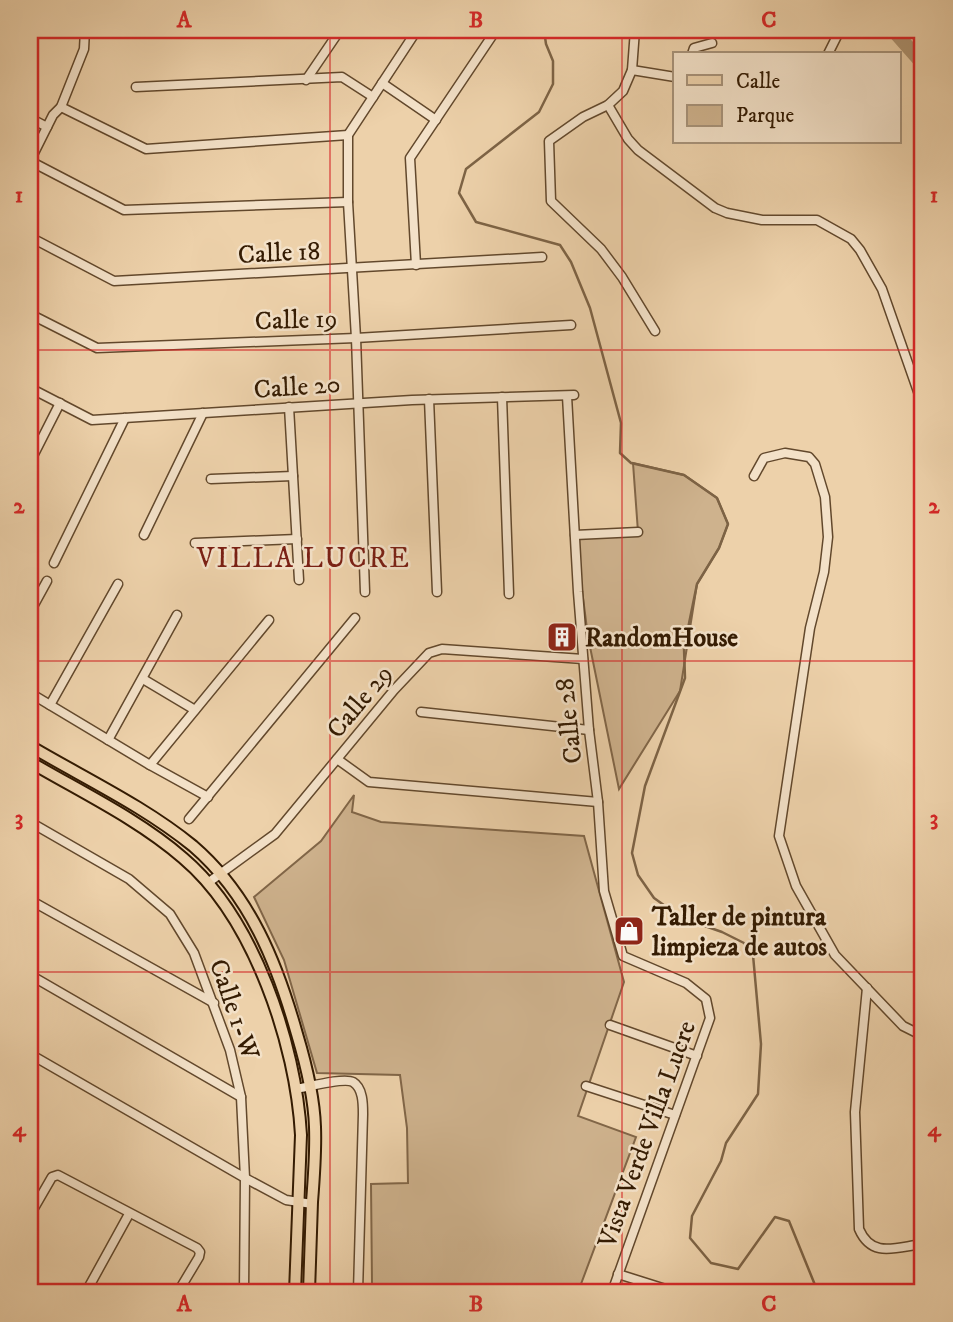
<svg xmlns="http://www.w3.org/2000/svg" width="953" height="1322" font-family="'IM FELL DW Pica',serif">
<rect width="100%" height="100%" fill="#edd1aa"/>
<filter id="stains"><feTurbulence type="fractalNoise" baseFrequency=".00286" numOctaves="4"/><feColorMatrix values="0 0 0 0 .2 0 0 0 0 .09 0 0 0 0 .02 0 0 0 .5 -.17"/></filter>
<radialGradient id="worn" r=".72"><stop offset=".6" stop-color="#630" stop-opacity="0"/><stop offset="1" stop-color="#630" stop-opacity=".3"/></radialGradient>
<g fill="#ceb28d" stroke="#816648" stroke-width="2">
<polygon points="633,463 684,475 717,498 728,524 719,548 697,584 680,691 619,789 588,637 575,535 638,532"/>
<polygon points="354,795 352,812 381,822 584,836 624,982 578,1116 636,1137 578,1292 423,1292 423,1284 372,1284 371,1184 408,1183 407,1128 400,1075 317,1073 284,960 254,897 321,841"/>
</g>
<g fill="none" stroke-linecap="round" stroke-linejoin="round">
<polyline stroke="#7d6345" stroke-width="2.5" points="544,30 546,44 553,61 553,84 539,112 466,169 459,193 476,222 560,245 571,262 590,308 621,423 620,453 631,463 684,475 717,498 728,524 719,548 697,584 684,648 685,678 645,786 632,853 638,875 654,898 682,918 722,932 744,943 753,955 761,1044 758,1094 726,1143 721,1161 692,1216 690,1238 711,1263 738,1269 775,1217 789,1221 815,1285 812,1292"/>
<polyline stroke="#ae9371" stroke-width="14" points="893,30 923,64 921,110 923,114"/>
<g stroke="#62482c" stroke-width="11">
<g id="minor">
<polyline points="635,30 632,70 623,91 608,105 583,117 549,141 551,201 601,249 622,277 655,331"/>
<polyline points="692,54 694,48 712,43"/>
<polyline points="828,54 840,30"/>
<polyline points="632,70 675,77"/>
<polyline points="306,80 340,30"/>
<polyline points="382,83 436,120"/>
<polyline points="136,87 342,77 373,97"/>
<polyline points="608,105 628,139 638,150 715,208 727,213 762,220 817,220 851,239 860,250 882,289 923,406"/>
<polyline points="61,107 146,149 348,135"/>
<polyline points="30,118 47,127"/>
<polyline points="30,161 124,210 348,202"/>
<polyline points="30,161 53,115 61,107 84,49 85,30"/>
<polyline points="30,237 114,281 542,257"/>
<polyline points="416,265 410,158 496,30"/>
<polyline points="30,314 97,348 356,338 571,325"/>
<polyline points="30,388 92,420 412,400 574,395"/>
<polyline points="567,396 578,592 589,730 598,802 604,891 623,956 686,983 706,999 710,1018 612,1292"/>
<polyline points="502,397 509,594"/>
<polyline points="429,399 437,592"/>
<polyline points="289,407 299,580"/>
<polyline points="30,462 60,403"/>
<polyline points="754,476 764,458 785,453 809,457 815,464 825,497 828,537 824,572 810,628 779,836 796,886 835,955 903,1026 923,1036"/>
<polyline points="211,479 293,476"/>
<polyline points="144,535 203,413"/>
<polyline points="575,535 638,532"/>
<polyline points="195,543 297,539"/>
<polyline points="54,563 125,418"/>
<polyline points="365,592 356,338 348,202 348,135 417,30"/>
<polyline points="30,612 47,581"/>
<polyline points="143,679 195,710"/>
<polyline points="30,693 150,765 208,797"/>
<polyline points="50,705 118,584"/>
<polyline points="421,712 589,730"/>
<polyline points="108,740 177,615"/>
<polyline points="337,759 369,782 598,802"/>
<polyline points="150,765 269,620"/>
<polyline points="189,819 355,618"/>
<polyline points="30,822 129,879 170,914 194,953 230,1050 241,1097 245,1178 244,1292"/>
<polyline points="209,882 275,834 394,690 429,653 442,649 583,659"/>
<polyline points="30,900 214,1003"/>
<polyline points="30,975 241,1097"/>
<path d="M867,988L855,1112L859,1229C872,1259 896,1247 923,1244"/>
<polyline points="610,1025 697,1056"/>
<polyline points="30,1054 245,1178 286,1200 312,1204"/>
<polyline points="586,1086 675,1115"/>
<path d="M296,1089C308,1087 344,1077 353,1082C363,1088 363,1104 363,1114L358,1292"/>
<polyline points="30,1215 52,1177 58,1175 197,1248 200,1252 199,1257 178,1292"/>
<polyline points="618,1274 675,1292"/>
<polyline points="86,1292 129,1214"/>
</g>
</g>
<g stroke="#341b02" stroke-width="14">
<g id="major">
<path d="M30,746C84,778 144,806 193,846C250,895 277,963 297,1034C306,1064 314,1096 315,1127C316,1152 314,1177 312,1202C311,1232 310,1262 309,1292"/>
<path d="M30,762C81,792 138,819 183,858C254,918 296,1044 301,1135L295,1292"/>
</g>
</g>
<use href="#minor" stroke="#f3e1c8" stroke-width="8"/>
<use href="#major" stroke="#edd1aa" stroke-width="10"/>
</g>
<path fill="none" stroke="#d62828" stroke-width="2" stroke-opacity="0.55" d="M330,30V1292M622,30V1292M30,350H923M30,661H923M30,972H923"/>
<defs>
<g id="building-square" transform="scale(1.575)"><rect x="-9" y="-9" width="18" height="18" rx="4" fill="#8f2418" stroke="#f3e1c8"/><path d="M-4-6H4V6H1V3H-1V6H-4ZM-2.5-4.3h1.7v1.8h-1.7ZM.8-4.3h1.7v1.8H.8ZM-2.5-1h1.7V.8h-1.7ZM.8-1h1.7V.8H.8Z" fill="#fff"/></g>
<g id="shop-square" transform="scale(1.575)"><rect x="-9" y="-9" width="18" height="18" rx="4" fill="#8f2418" stroke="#f3e1c8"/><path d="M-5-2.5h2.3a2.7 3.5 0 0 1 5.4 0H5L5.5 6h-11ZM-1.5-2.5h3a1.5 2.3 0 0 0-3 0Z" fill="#fff"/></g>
</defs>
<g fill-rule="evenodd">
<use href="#building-square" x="562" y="637"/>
<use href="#shop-square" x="629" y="931"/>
</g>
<g text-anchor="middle" stroke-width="5" stroke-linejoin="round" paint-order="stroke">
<g font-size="26" fill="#341b02" stroke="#f3e1c8">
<text transform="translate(279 252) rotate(-3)" y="9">Calle 18</text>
<text transform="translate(296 319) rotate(-2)" y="9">Calle 19</text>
<text transform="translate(297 386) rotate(-4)" y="9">Calle 20</text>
<text transform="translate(359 701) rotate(-50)" y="9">Calle 29</text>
<text transform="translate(568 721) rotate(-96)" y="9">Calle 28</text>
<text transform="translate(235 1009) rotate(71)" y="9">Calle 1-W</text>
<text transform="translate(646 1134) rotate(-70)" y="9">Vista Verde Villa Lucre</text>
</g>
<g font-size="26" font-weight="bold" fill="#341b02" stroke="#f3e1c8" text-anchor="start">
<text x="585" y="646">RandomHouse</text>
<text x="652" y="925">Taller de pintura<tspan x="652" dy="30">limpieza de autos</tspan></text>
</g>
<g font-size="28" letter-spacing="2" fill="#7a1f14" stroke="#f3e1c8">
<text x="304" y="567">VILLA LUCRE</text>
</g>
</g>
<rect width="953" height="1322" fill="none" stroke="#edd1aa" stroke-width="77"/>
<rect x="673" y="52" width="228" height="91" fill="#f3e1c8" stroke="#a79279" stroke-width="2"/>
<rect x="687" y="75" width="35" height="10" fill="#edd1aa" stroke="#a79279" stroke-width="2"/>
<text x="736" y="88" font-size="21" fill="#341b02">Calle</text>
<rect x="687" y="105" width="35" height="21" fill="#ceb28d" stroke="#a79279" stroke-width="2"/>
<text x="736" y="122" font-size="21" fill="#341b02">Parque</text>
<rect x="38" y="38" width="876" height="1246" fill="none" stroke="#d62828" stroke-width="2.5"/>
<g font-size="23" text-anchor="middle" font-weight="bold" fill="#d62828">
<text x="184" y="27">A</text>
<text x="476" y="27">B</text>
<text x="769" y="27">C</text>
<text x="19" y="202">1</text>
<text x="934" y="202">1</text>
<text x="19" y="513">2</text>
<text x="934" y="513">2</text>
<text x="19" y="825">3</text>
<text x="934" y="825">3</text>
<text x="19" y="1136">4</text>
<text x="934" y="1136">4</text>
<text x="184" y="1311">A</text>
<text x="476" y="1311">B</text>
<text x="769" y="1311">C</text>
</g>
<rect width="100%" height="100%" filter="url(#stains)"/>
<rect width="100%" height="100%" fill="url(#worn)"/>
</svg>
